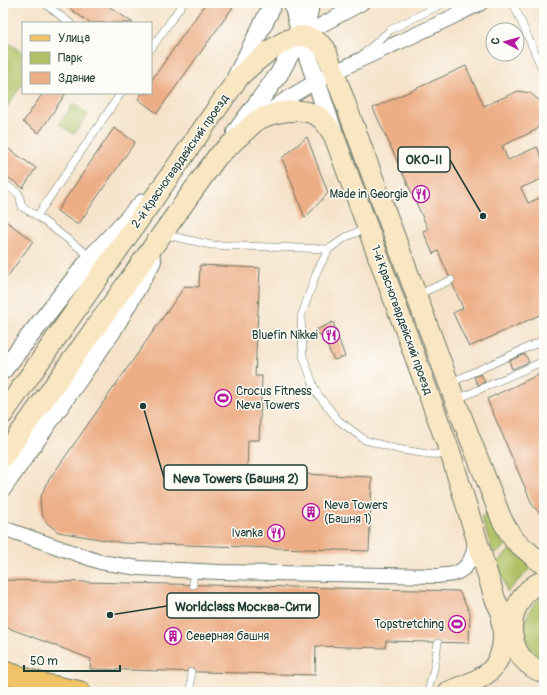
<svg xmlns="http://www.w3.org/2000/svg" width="547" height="695" font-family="Pangolin,sans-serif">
<rect width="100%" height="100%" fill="#fdfcf7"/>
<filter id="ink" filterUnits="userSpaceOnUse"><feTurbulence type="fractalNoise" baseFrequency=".025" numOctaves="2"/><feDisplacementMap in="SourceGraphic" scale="8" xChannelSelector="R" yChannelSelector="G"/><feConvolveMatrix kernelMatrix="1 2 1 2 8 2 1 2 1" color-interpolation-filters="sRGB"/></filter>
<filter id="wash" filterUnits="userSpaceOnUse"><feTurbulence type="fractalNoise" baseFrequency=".012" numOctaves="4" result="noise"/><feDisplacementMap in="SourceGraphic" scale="16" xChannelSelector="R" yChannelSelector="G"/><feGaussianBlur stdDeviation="0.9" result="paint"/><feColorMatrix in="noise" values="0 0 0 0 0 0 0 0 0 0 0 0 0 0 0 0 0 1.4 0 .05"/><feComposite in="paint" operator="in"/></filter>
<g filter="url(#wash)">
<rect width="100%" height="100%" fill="#f5e2c9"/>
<g fill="#afc164" stroke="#677f4c">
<polygon points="7,42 23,53 23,83 3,113 3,48"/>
<polygon points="73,104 88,114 74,134 59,124"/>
<polygon points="487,513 494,529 506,545 497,553 493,552 481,517"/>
<polygon points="511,549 529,564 530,569 507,592 497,562"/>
<path d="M544,595V660C517,643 519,613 544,595Z"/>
</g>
<g id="blocks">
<g fill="#edae86">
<polygon points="62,3 104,3 133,23 90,23"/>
<polygon points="206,3 236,3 157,113 138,99 142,93 151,93 151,81"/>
<polygon points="466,66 484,106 518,91 530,93 540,101 542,107 543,120 536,130 502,146 508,160 537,147 544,163 544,178 521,188 528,203 544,196 544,313 469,347 453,313 463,308 438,251 433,254 423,231 428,229 373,108"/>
<polygon points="43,93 66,93 39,133 23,122"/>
<polygon points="114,128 135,142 78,225 57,211"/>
<polygon points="307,137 328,193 305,218 282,158"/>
<polygon points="3,145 36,168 23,188 3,174"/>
<polygon points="3,219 33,241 3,283"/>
<polygon points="200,265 260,268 255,376 262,376 259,440 248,440 247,475 253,475 253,472 372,477 369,551 123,543 58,532 47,523 43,517 41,511 40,499 46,484 185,286 199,287"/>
<polygon points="333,322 345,357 334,360 324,340 316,330"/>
<polygon points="525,354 529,362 512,369 509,361"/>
<polygon points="544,372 544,519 532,504 487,399"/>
<polygon points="481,374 485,382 478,385 474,377"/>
<polygon points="3,580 459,591 470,613 469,643 386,641 385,648 316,646 315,675 90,669 91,659 3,626"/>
</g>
</g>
</g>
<g filter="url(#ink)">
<use href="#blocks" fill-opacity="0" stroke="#6a7768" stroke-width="1"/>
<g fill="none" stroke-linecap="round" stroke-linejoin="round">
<g stroke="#6a7768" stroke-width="8">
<g id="service">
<polyline points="44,3 70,23"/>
<polyline points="513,3 544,73"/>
<polyline points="151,49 183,3"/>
<polyline points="362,55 390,30 444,3"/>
<polyline points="3,183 19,194 22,207 37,216 121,93"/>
<polyline points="37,216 91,257"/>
<polyline points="367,228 346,237 329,249 317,271 301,317 303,356 316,392 338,420 365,440 397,449 428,454 449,455"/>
<polyline points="167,235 211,245 329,249"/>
<polyline points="417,295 451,280"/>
<polyline points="450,383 544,340"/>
<polyline points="455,400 544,361"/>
<polyline points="193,585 193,571"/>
<polyline points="191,692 191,672"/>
<polyline points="428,692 434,668 438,643"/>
</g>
</g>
<g stroke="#6a7768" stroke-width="16">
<g id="minor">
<polyline points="301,36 362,3"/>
<path d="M268,112C306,83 352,64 395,44C424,31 452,17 481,3"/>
<path d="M3,528L100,562L139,568L219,572L438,576C443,575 449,575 453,574C468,570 476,554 474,539"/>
</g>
</g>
<g stroke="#6a7768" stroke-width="20">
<g id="tertiary">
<polyline points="293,3 301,36 333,131"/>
<polyline points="236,78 269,12 272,3"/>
<polyline points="236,132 279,74 306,25 309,10"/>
<polyline points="3,370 92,257 143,203"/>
<polyline points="3,487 112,331 152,261"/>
</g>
</g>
<g stroke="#6a7768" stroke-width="22">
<g id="secondary">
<path d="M3,414L239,77C252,64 283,37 301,36C311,36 318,42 325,48L455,400L502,520L514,540L539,561L544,564"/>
<path d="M3,457L217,157L256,121C272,112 301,106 318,116C325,121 330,129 334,136L451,455L495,599L513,637"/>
<path d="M544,581C536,583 529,589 524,595C503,622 510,661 544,673"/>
<path d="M448,692C477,680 501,675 503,639C503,632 503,627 501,620"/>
</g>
</g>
<g stroke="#6a7768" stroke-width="24">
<polyline id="primary" points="3,672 44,685 79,692"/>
</g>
<use href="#service" stroke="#fff" stroke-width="7"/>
<use href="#minor" stroke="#fff" stroke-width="14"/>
<use href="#tertiary" stroke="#fff" stroke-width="18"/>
<use href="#secondary" stroke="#f9e7c3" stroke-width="20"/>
<use href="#primary" stroke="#f1c369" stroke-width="22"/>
</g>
</g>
<defs>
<g id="restaurant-ring" transform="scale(0.9)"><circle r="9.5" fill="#fdfcf7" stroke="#b5179e" stroke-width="1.5"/><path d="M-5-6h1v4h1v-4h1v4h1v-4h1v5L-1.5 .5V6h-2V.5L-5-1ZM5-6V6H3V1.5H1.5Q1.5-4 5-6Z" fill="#b5179e"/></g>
<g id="stadium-ring" transform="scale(0.9)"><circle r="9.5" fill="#fdfcf7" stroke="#b5179e" stroke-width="1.5"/><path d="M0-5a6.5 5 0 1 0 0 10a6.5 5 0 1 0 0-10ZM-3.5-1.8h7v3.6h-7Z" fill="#b5179e"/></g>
<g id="building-ring" transform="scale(0.9)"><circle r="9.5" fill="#fdfcf7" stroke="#b5179e" stroke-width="1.5"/><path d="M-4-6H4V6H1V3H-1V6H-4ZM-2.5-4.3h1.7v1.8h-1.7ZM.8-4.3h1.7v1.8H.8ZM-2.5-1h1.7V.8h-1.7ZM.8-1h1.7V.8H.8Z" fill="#b5179e"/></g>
</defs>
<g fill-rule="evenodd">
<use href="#restaurant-ring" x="421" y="194"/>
<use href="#restaurant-ring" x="331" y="335"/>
<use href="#stadium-ring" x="223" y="398"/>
<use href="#building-ring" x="311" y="512"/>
<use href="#restaurant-ring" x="276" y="533"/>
<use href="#stadium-ring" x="457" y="624"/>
<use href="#building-ring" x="173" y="636"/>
</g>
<g text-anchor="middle" stroke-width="3" stroke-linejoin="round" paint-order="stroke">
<g font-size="12" fill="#1f3d34" stroke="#fdfcf7">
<text transform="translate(180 161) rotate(-55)" y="4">2-й Красногвардейский проезд</text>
<text transform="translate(402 320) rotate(70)" y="4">1-й Красногвардейский проезд</text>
</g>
<g font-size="12" fill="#1f3d34" stroke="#fdfcf7" text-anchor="end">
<text x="408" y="198">Made in Georgia</text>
<text x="318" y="339">Bluefin Nikkei</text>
<text x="236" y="395" text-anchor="start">Crocus Fitness<tspan x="236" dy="14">Neva Towers</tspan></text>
<text x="324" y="509" text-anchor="start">Neva Towers<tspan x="324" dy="14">(Башня 1)</tspan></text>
<text x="263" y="537">Ivanka</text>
<text x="444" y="628">Topstretching</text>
<text x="186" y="640" text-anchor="start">Северная башня</text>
</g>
</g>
<path fill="none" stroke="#1f3d34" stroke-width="1.5" d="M483 216L450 160M143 406L164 478M110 615L167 606"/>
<g fill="#1f3d34" stroke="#fdfcf7" stroke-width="1.5">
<circle cx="483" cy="216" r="4"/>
<circle cx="143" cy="406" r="4"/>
<circle cx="110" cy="615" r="4"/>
</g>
<g fill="#fdfcf7" stroke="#1f3d34" stroke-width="1.5">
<rect x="398" y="147" width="52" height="25" rx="4"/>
<rect x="164" y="465" width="143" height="25" rx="4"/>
<rect x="167" y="593" width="152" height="25" rx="4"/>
</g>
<g font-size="13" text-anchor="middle" font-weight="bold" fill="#1f3d34">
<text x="424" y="164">ОКО-II</text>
<text x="236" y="483">Neva Towers (Башня 2)</text>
<text x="243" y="611">Worldclass Москва-Сити</text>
</g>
<rect width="547" height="695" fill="none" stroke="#fdfcf7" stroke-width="16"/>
<rect x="22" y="22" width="130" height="72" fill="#fdfcf7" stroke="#a4b0a9"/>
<rect x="30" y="35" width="20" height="6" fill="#f1c369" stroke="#a4b0a9"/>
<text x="58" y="42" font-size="12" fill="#1f3d34">Улица</text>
<rect x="30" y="52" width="20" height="12" fill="#afc164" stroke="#a4b0a9"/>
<text x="58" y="62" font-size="12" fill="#1f3d34">Парк</text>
<rect x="30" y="72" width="20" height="12" fill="#edae86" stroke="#a4b0a9"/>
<text x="58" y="82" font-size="12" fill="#1f3d34">Здание</text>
<g transform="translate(505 42) rotate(276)"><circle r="19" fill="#fdfcf7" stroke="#a4b0a9"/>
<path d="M0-3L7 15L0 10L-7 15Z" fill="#b5179e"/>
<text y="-6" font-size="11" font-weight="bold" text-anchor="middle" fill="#1f3d34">С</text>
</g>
<path d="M24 665v6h96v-6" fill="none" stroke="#1f3d34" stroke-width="2"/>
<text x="30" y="665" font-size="12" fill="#1f3d34" stroke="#fdfcf7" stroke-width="3" paint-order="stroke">50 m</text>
</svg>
